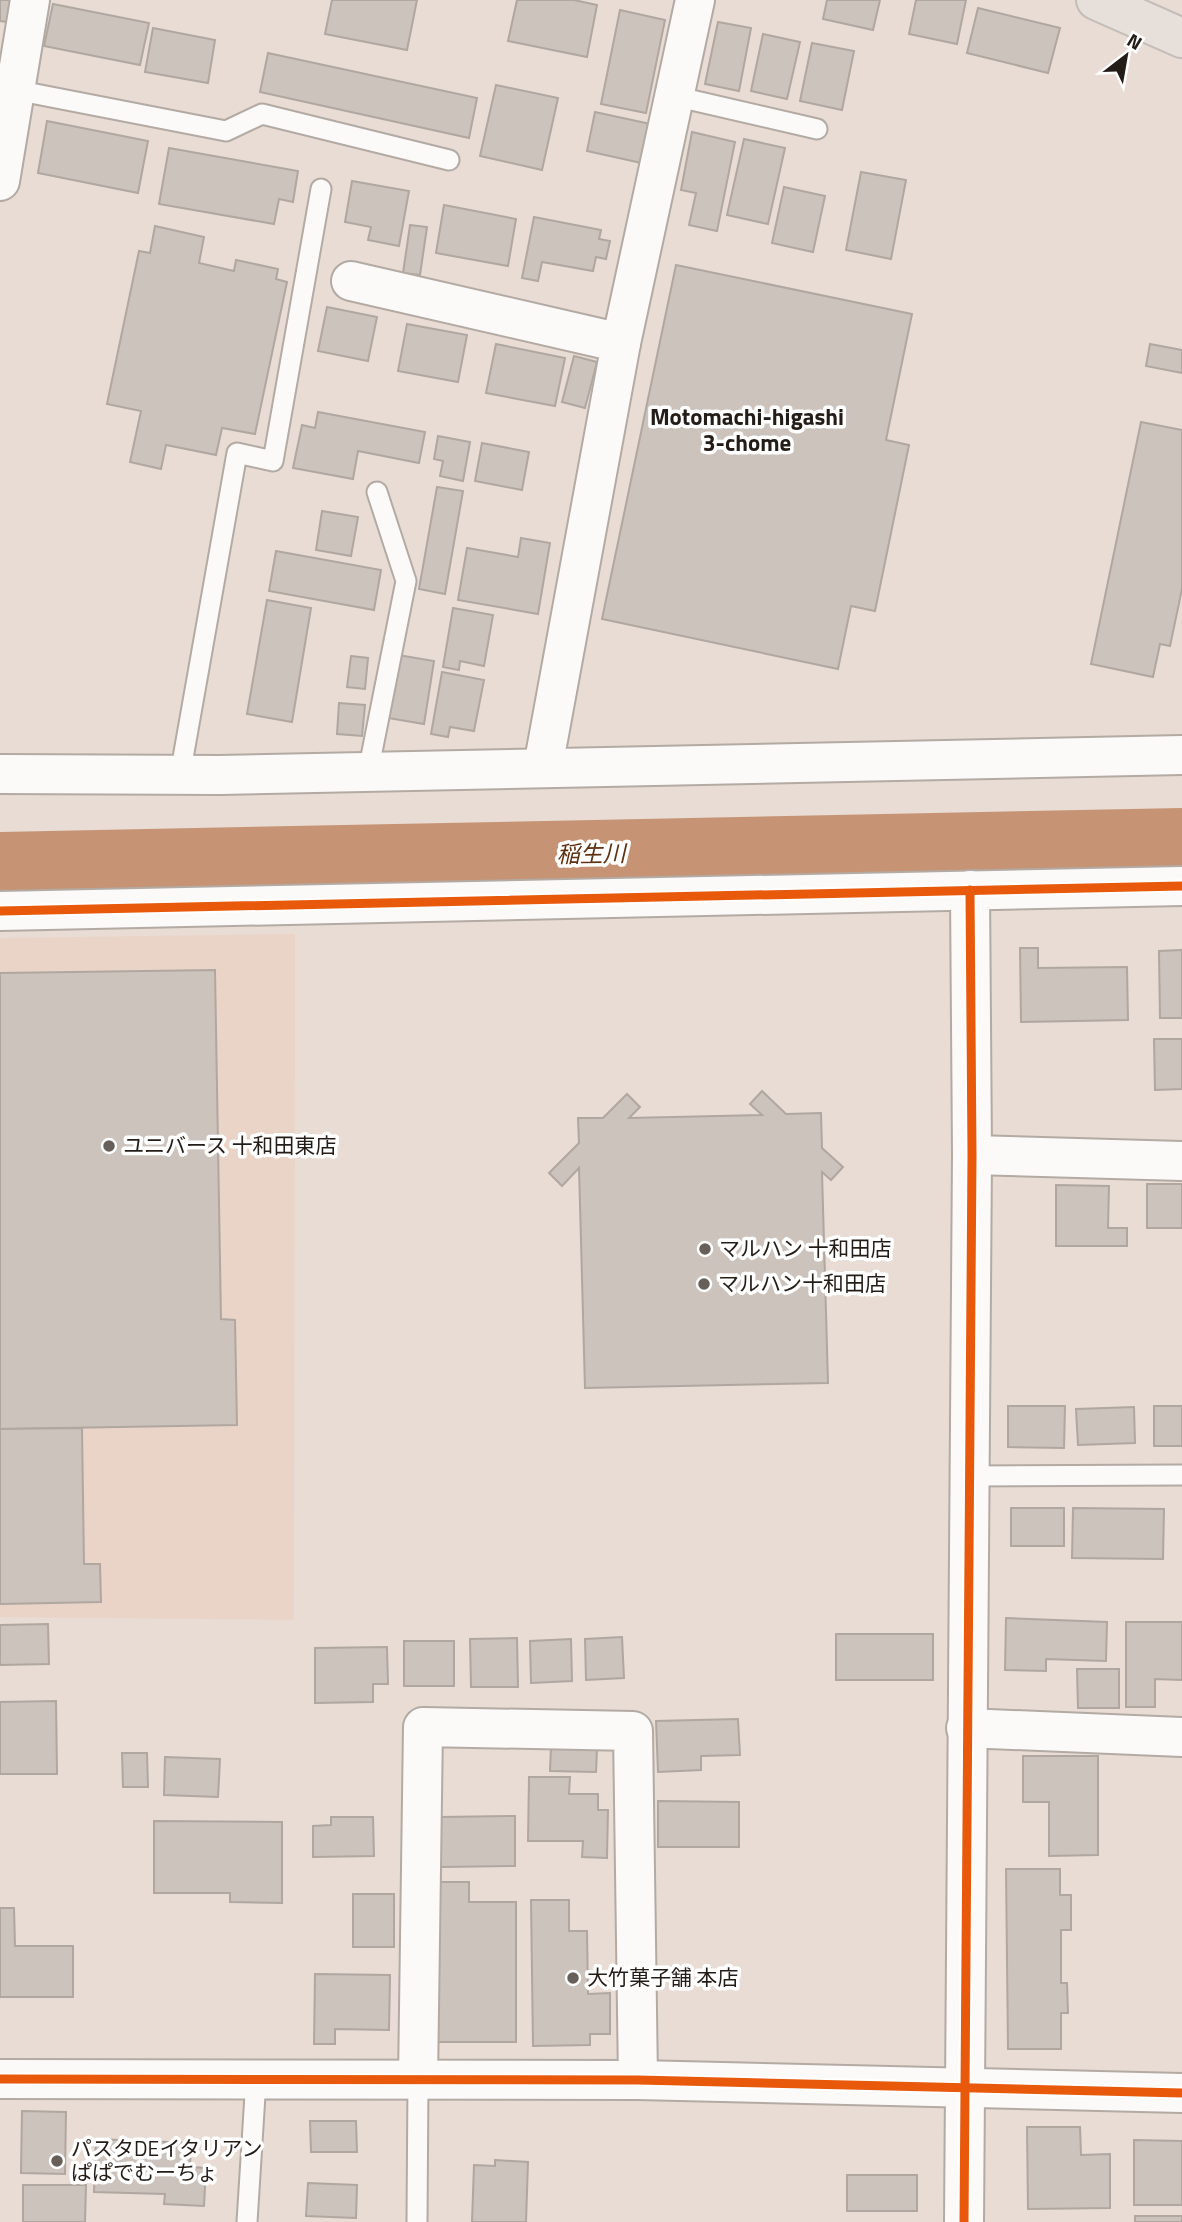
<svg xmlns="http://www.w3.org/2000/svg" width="1182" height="2222" font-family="'Titillium Web','Noto Sans JP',sans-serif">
<rect width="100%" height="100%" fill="#e8dcd4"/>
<polygon fill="#ead4c7" points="295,934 294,1620 0,1617 0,938"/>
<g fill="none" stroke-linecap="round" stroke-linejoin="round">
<polyline stroke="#c69474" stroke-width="68" points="0,866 1182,842"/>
</g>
<g fill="#ccc3bd" stroke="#b0a7a1" stroke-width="2">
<polygon points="0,0 11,0 7,22 0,21"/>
<polygon points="332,0 417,0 407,50 325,34"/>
<polygon points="517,0 574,0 597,5 587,57 508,41"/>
<polygon points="827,0 880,0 873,30 823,19"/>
<polygon points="916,0 966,0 957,44 909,34"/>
<polygon points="53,4 149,23 140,65 44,46"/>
<polygon points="978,8 1060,28 1048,73 967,53"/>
<polygon points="620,10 665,20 646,113 601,104"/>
<polygon points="718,22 751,28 739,91 705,84"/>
<polygon points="153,28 215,40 208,83 145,72"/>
<polygon points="763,34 800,42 787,99 751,91"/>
<polygon points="812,43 854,51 842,110 800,101"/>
<polygon points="268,53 477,98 469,138 260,92"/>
<polygon points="496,85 558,98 542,170 480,156"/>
<polygon points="595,112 655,125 646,164 587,151"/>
<polygon points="47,121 148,141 138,193 38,173"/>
<polygon points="692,132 735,142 717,231 689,225 696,193 681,190"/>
<polygon points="744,139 785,148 768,224 727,215"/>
<polygon points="169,148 298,171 293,202 279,199 274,224 159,204"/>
<polygon points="861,172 906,180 891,259 846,250"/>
<polygon points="352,181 409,191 399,246 368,240 371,227 345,222"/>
<polygon points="784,187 825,196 813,252 772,243"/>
<polygon points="444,205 516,219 508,266 436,253"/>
<polygon points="534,217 601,230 599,239 610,241 606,259 596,257 593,271 542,262 538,281 522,278"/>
<polygon points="410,225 427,227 420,275 403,273"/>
<polygon points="155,226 204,237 199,263 234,271 236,260 278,269 276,279 287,282 255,434 222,428 216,455 166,445 161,469 130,462 141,411 107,404 139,251 150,253"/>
<polygon points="676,265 912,314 886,440 909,445 875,611 851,606 838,669 602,619"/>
<polygon points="327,307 377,317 368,361 318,351"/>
<polygon points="407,324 467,335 458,382 398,371"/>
<polygon points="496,344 565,358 555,406 486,393"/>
<polygon points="1150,344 1182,350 1182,373 1146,366"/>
<polygon points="574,356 597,362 585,408 562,402"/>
<polygon points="318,412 425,432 419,463 358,451 353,479 293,468 302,425 315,428"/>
<polygon points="1141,422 1182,430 1182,589 1170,646 1160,644 1153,677 1091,664"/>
<polygon points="438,436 470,442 463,481 440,476 443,461 434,459"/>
<polygon points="482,443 529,452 522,490 475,481"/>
<polygon points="437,487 463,491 445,594 419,589"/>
<polygon points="322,511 358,517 351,556 316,550"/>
<polygon points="521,538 550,543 538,614 458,600 467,548 518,557"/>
<polygon points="276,551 381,570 374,610 269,591"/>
<polygon points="267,600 311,608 292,722 247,714"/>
<polygon points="453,608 493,615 484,666 460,661 459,670 443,667"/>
<polygon points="398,655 434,661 424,724 388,718"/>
<polygon points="351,656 368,658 365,689 347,687"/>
<polygon points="442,672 484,680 474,731 450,727 448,737 431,734"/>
<polygon points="339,703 365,705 362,736 337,734"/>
<polygon points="1020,948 1038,948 1038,968 1127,967 1128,1020 1021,1022"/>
<polygon points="1182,950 1182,1018 1160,1018 1159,951"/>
<polygon points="215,970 221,1319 235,1320 237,1425 0,1429 0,973"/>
<polygon points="1154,1039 1182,1039 1182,1089 1155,1090"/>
<polygon points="762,1091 786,1114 821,1113 822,1148 843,1167 831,1180 822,1172 828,1383 585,1388 579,1168 562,1186 549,1173 579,1143 578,1118 603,1118 627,1094 640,1107 629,1118 762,1115 750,1104"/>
<rect x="1147" y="1184" width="35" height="44"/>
<polygon points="1056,1185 1109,1186 1108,1228 1127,1228 1127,1246 1056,1246"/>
<polygon points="1008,1406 1065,1406 1064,1448 1008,1447"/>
<rect x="1154" y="1406" width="28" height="40"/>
<polygon points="1134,1407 1135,1443 1078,1445 1076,1409"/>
<polygon points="82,1428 84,1564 100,1564 101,1602 0,1604 0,1429"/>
<rect x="1011" y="1508" width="53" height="38"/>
<polygon points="1073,1508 1164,1509 1163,1559 1072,1558"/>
<polygon points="1006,1618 1107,1622 1106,1661 1046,1659 1046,1671 1005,1670"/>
<polygon points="1126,1622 1182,1622 1182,1680 1155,1679 1155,1707 1126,1707"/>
<polygon points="48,1624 49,1664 0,1665 0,1625"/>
<rect x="836" y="1634" width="97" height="46"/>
<polygon points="622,1637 624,1678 586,1680 585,1639"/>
<polygon points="517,1638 518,1687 471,1687 470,1639"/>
<polygon points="571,1639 572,1681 531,1683 530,1641"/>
<rect x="404" y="1641" width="50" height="45"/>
<polygon points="387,1647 388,1684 373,1684 373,1702 315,1703 315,1648"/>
<polygon points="1077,1669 1119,1669 1119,1708 1078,1708"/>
<polygon points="56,1701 57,1774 0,1774 0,1702"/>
<polygon points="738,1719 740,1755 701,1756 701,1770 658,1772 656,1721"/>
<polygon points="551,1747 597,1749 596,1772 550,1771"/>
<polygon points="122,1753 147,1753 148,1787 123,1787"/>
<polygon points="1023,1756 1098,1756 1098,1855 1049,1856 1049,1802 1023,1802"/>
<polygon points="165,1757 220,1759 218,1797 164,1795"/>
<polygon points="529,1777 570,1777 569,1794 598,1794 598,1810 608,1810 607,1858 582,1857 583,1841 528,1841"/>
<polygon points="658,1801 739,1802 739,1847 658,1847"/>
<polygon points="515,1816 515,1866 441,1867 441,1817"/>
<polygon points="331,1817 373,1817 374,1856 313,1857 313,1826 331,1825"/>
<polygon points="154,1821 282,1822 282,1903 230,1902 230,1893 154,1893"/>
<polygon points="1006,1869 1060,1869 1060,1895 1071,1895 1071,1930 1061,1930 1061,1983 1067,1983 1068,2013 1061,2013 1061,2049 1008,2049"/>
<polygon points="436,1882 469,1882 469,1902 516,1902 516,2042 436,2042"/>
<rect x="353" y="1894" width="41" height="53"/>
<polygon points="531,1900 569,1900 569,1931 587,1931 588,1994 610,1993 610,2034 590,2034 590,2045 533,2046"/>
<polygon points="0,1908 14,1908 15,1946 73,1946 73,1997 0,1997"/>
<polygon points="315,1974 390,1975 389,2030 335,2029 335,2044 314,2044"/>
<polygon points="22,2111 66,2112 65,2174 21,2173"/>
<polygon points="310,2121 356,2121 357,2152 311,2152"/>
<polygon points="1027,2127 1080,2127 1081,2155 1110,2154 1110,2208 1028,2209"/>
<polygon points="96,2139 191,2143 190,2167 206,2168 204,2206 164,2204 165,2194 94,2192"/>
<polygon points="1134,2140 1182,2141 1182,2205 1134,2205"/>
<polygon points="495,2160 528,2162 526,2222 472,2222 474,2165 495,2166"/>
<rect x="847" y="2175" width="70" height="36"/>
<polygon points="308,2183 357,2185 356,2218 306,2216"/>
<polygon points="23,2185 86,2185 85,2222 23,2222"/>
<rect x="1135" y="2216" width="47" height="6"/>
</g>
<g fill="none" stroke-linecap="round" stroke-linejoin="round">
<g stroke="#b3aaa4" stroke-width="23">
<g id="lane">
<polyline points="15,90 226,131 262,114 449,160"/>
<polyline points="674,96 817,129"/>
<polyline points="368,772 406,581 377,492"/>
<polyline points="180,775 237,453 273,461 321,189"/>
<polyline points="969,1476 1182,1475"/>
<polyline points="247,2222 256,2079"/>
<polyline points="417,2222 418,2080"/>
</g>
</g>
<g stroke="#b3aaa4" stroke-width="42">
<g id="street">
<polyline points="0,181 30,0"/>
<polyline points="351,281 621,343"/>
<polyline points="543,767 621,343 695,0"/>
<polyline points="0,911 1182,886"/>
<polyline points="972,1155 1182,1161"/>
<polyline points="966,1728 1182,1737"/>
<polyline points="0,2079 638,2080 1182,2093"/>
<polyline points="418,2080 423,1727 633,1731 638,2080"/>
<polyline points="964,2222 972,1155 970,890"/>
</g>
</g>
<g stroke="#b3aaa4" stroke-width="42">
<polyline id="secondary" points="0,774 220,775 1182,755"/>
</g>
<g stroke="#c3bcb9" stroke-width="42">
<polyline id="primary" points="1096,0 1182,38"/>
</g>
<use href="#lane" stroke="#fcfaf9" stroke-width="19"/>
<use href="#street" stroke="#fcfaf9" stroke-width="38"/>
<use href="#secondary" stroke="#fcfaf9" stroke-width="38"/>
<use href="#primary" stroke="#e7dfd9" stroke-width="38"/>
<g stroke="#fff" stroke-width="13">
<g id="cycleway">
<polyline points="0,911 1182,886"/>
<polyline points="0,2079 638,2080 1182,2093"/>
<polyline points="964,2222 972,1155 970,890"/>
</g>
</g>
<use href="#cycleway" stroke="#e8590c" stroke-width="9"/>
</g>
<g fill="#695f59" stroke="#fff" stroke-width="2.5">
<circle cx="109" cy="1146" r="7"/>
<circle cx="705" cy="1249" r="7"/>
<circle cx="704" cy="1284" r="7"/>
<circle cx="573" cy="1978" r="7"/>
<circle cx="57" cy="2161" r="7"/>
</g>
<g text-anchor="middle" stroke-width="7" stroke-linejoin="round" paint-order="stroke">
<g font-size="21" fill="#241c17" stroke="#fff" text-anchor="start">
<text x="123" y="1153">ユニバース 十和田東店</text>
<text x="719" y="1256">マルハン 十和田店</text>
<text x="718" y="1291">マルハン十和田店</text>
<text x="587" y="1985">大竹菓子舗 本店</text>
<text x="71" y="2156">パスタDEイタリアン<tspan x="71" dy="24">ぱぱでむーちょ</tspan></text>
</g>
<g font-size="23" font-weight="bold" fill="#241c17" stroke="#fff">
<text x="747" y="425">Motomachi-higashi<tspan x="747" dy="26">3-chome</tspan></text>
</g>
<g font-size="23" font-style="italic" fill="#5e3111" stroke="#fff">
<text transform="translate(591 854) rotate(-1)" y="8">稲生川</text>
</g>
</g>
<g transform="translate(1126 56) rotate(31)" stroke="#ffffff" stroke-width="5" paint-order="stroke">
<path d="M0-5L12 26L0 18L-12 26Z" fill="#241c17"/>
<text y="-10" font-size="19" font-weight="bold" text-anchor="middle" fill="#241c17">N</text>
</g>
</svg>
